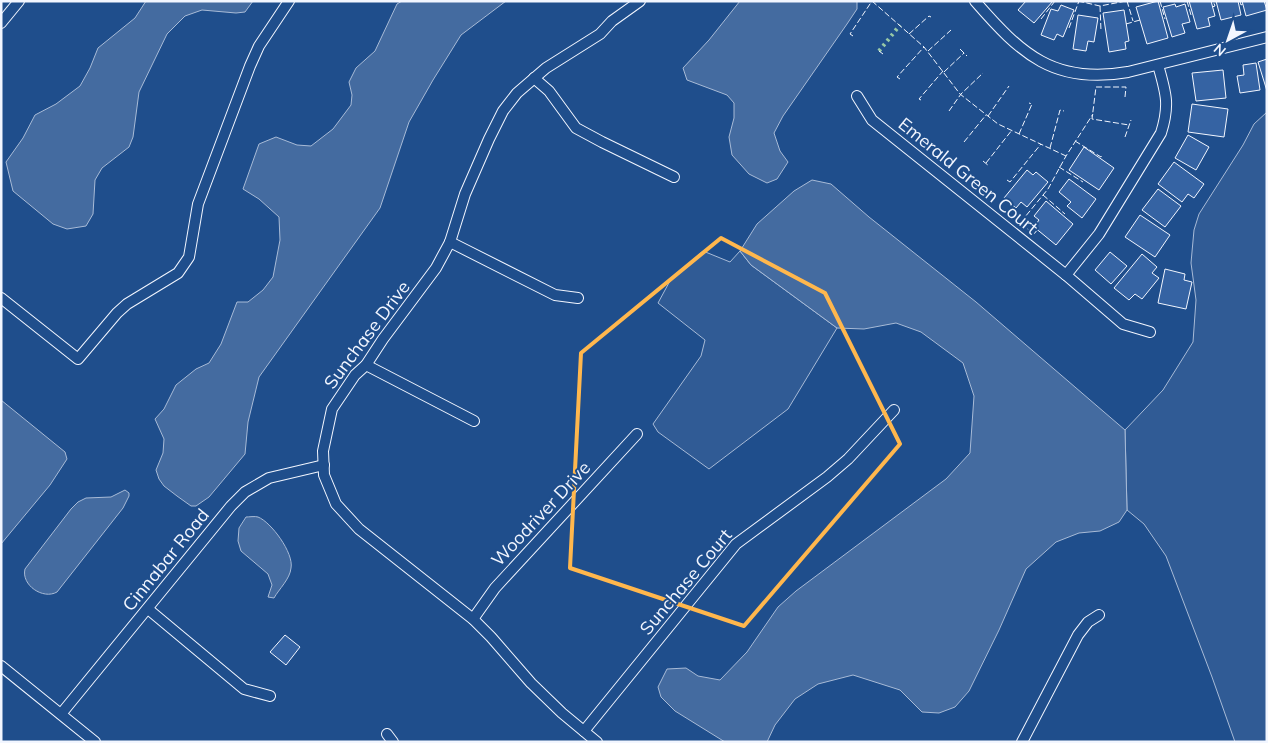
<svg xmlns="http://www.w3.org/2000/svg" width="1268" height="743" font-family="Mulish,sans-serif">
<rect width="100%" height="100%" fill="#1f4e8c"/>
<g fill="#305b95" stroke="#a8bbd7">
<polygon points="1267,112 1267,742 1235,742 1212,677 1166,556 1144,524 1127,510 1125,430 1163,390 1193,342 1196,300 1191,263 1194,230 1199,214 1243,145 1254,124"/>
<polygon points="703,251 730,262 740,251 751,265 837,328 788,409 709,469 658,432 653,424 701,356 705,340 658,303 671,279"/>
</g>
<g fill="#446ba0" stroke="#a8bbd7">
<polygon points="146,1 253,1 245,12 236,13 202,10 185,16 167,34 139,92 133,137 129,147 102,168 95,180 93,214 86,226 67,229 53,224 13,191 6,162 23,138 35,115 56,104 80,86 90,68 98,48 135,18"/>
<polygon points="402,1 506,1 461,35 433,80 409,122 380,208 259,377 248,422 245,454 209,497 196,506 191,506 177,496 164,486 159,479 156,470 163,453 164,439 155,419 164,409 176,385 196,369 209,363 221,344 237,302 248,302 263,290 273,277 280,240 279,217 259,199 243,189 259,144 276,137 297,145 311,146 333,129 351,105 352,95 349,82 356,68 375,51 397,4"/>
<polygon points="740,1 857,1 857,9 847,24 783,116 774,133 780,151 788,162 777,179 767,183 749,174 732,155 729,137 734,118 734,103 727,95 687,80 683,68 709,40"/>
<polygon points="812,180 831,184 869,217 976,302 1125,430 1127,510 1119,522 1100,531 1079,533 1056,542 1026,569 999,630 969,691 955,707 939,713 922,712 900,690 853,675 818,684 795,699 775,725 767,742 725,742 675,711 661,697 658,687 667,669 686,668 698,676 720,680 747,652 778,607 796,591 946,479 970,453 974,396 963,363 921,332 896,323 864,329 837,328 751,265 740,251 757,224 794,191"/>
<polygon points="1,400 65,452 67,459 50,485 1,544"/>
<path d="M125,490L129,493V496L123,508L57,592C43,600 21,585 25,569L71,509L78,502L86,498L111,497Z"/>
<path d="M246,517C249,517 255,516 258,517C271,522 294,553 291,568C290,579 279,589 274,598L268,597L272,585L268,574L241,551L238,541L239,528Z"/>
</g>
<g fill="#3563a3" stroke="#f2f6ff">
<polygon points="1053,1 1034,23 1018,10 1026,1"/>
<polygon points="1158,1 1168,38 1147,44 1136,7"/>
<polygon points="1189,1 1211,1 1215,16 1208,18 1210,26 1197,29"/>
<polygon points="1216,1 1238,1 1241,15 1221,20"/>
<polygon points="1242,1 1264,1 1267,10 1246,16"/>
<polygon points="1175,4 1176,7 1185,4 1190,22 1182,24 1185,33 1172,37 1163,7"/>
<polygon points="1061,5 1074,10 1063,37 1057,34 1054,40 1041,35 1051,9 1058,11"/>
<polygon points="1124,10 1129,41 1125,42 1126,49 1109,52 1103,13"/>
<polygon points="1078,15 1098,18 1094,42 1088,41 1086,51 1073,49"/>
<polygon points="1267,59 1267,91 1258,62"/>
<polygon points="1256,63 1260,90 1240,93 1237,76 1244,75 1243,65"/>
<polygon points="1223,70 1226,98 1196,101 1192,73"/>
<polygon points="1192,104 1228,109 1224,137 1188,132"/>
<polygon points="1188,135 1209,147 1196,170 1175,158"/>
<polygon points="1084,147 1114,168 1099,190 1069,170"/>
<polygon points="1174,162 1204,184 1194,198 1188,194 1182,202 1158,184"/>
<polygon points="1027,170 1033,175 1036,172 1048,182 1027,207 1021,202 1016,208 1004,198"/>
<polygon points="1069,179 1096,199 1082,218 1067,206 1071,202 1059,192"/>
<polygon points="1158,189 1181,206 1165,227 1142,210"/>
<polygon points="1046,201 1073,224 1056,245 1034,227 1039,220 1034,216"/>
<polygon points="1140,215 1170,235 1155,257 1125,237"/>
<polygon points="1110,252 1127,266 1111,284 1095,270"/>
<polygon points="1142,254 1157,267 1152,273 1159,278 1142,299 1135,294 1129,300 1114,288"/>
<polygon points="1165,269 1185,274 1184,280 1192,282 1186,309 1158,303"/>
<polygon points="285,635 300,647 286,665 270,652"/>
</g>
<g fill="none" stroke-linecap="round" stroke-linejoin="round">
<g stroke="#f2f6ff" stroke-width="12">
<g id="minor">
<path d="M975,1C1021,54 1054,85 1128,72L1267,37"/>
<polyline points="1,23 19,1"/>
<polyline points="534,78 549,91 576,128 602,142 674,177"/>
<polyline points="857,96 872,120 1066,275 1123,324 1150,332"/>
<polyline points="450,242 555,295 578,298"/>
<path d="M1066,275L1099,234L1161,133C1170,105 1166,93 1158,65"/>
<polyline points="1,298 78,359 117,313 127,304 178,273 189,257 198,204 250,66 259,46 289,1"/>
<polyline points="366,365 474,421"/>
<polyline points="148,609 244,689 270,696"/>
<polyline points="473,619 495,588 637,434"/>
<polyline points="1,666 95,742"/>
<polyline points="61,714 231,506 245,492 269,478 324,465"/>
<polyline points="584,731 736,544 827,477 848,459 894,410"/>
<polyline points="387,734 393,742"/>
<polyline points="597,742 562,713 531,683 491,637 473,619 359,529 336,504 324,475 323,451 332,409 355,375 366,365 383,339 436,268 450,242 465,194 489,139 503,111 517,93 546,68 600,34 612,21 640,1"/>
<polyline points="1022,742 1078,635 1088,622 1099,615"/>
</g>
</g>
<use href="#minor" stroke="#1f4e8c" stroke-width="10"/>
<polyline stroke="#97c8a6" stroke-width="4" stroke-dasharray="2.5 4" stroke-linecap="butt" points="879,51 900,25"/>
<g stroke="#f2f6ff" stroke-width="1" stroke-dasharray="6 2.5" stroke-linecap="butt">
<polyline points="872,1 924,47 960,94 998,124 1066,156"/>
<polyline points="1078,1 1100,6 1126,1"/>
<polyline points="1127,1 1133,21"/>
<polyline points="1160,1 1165,19"/>
<polyline points="1187,1 1191,15"/>
<polyline points="1240,1 1241,5 1243,4"/>
<polyline points="1100,6 1101,31"/>
<polyline points="1212,7 1215,6 1213,1"/>
<polyline points="1041,19 1055,1"/>
<polyline points="1126,24 1140,20"/>
<polyline points="1069,28 1079,1"/>
<polyline points="909,34 929,16 931,17"/>
<polyline points="853,36 850,34 872,1"/>
<polyline points="960,49 967,56"/>
<polyline points="879,51 883,54"/>
<polyline points="928,51 951,30"/>
<polyline points="944,72 964,53"/>
<polyline points="900,79 897,77 924,47"/>
<polyline points="1125,97 1126,87 1096,87 1092,119 1129,125"/>
<polyline points="921,100 919,99 943,71"/>
<polyline points="949,111 961,94 983,73"/>
<polyline points="988,116 1009,86"/>
<polyline points="1019,134 1032,104 1029,103"/>
<polyline points="1125,137 1131,120"/>
<polyline points="1075,141 1101,157 1102,155"/>
<polyline points="964,142 986,115"/>
<polyline points="1050,148 1060,110 1064,111"/>
<polyline points="983,161 989,166"/>
<polyline points="986,163 1012,130"/>
<polyline points="1059,167 1083,182"/>
<polyline points="1007,180 1010,182 1041,144"/>
<polyline points="1043,195 1065,214"/>
<polyline points="1038,229 1034,234 1020,223 1048,189 1066,156 1093,114"/>
</g>
</g>
<path fill="none" stroke="#ffb74d" stroke-width="4" stroke-linejoin="round" d="M721,238L825,293L900,444L744,626L570,568L581,353Z"/>
<g text-anchor="middle" stroke-width="4" stroke-linejoin="round" paint-order="stroke">
<g font-size="18" fill="#f2f6ff" stroke="#1f4e8c">
<text transform="translate(968 176) rotate(39)" y="6">Emerald Green Court</text>
<text transform="translate(367 335) rotate(-53)" y="6">Sunchase Drive</text>
<text transform="translate(541 514) rotate(-47)" y="6">Woodriver Drive</text>
<text transform="translate(166 560) rotate(-51)" y="6">Cinnabar Road</text>
<text transform="translate(686 582) rotate(-50)" y="6">Sunchase Court</text>
</g>
</g>
<rect width="1268" height="743" fill="none" stroke="#f2f6ff" stroke-width="5"/>
<g transform="translate(1228 40) rotate(220)" stroke="#1f4e8c" stroke-width="4" paint-order="stroke">
<path d="M0-4L9 19L0 12L-9 19Z" fill="#f2f6ff"/>
<text y="-8" font-size="14" font-weight="bold" text-anchor="middle" fill="#f2f6ff">N</text>
</g>
</svg>
